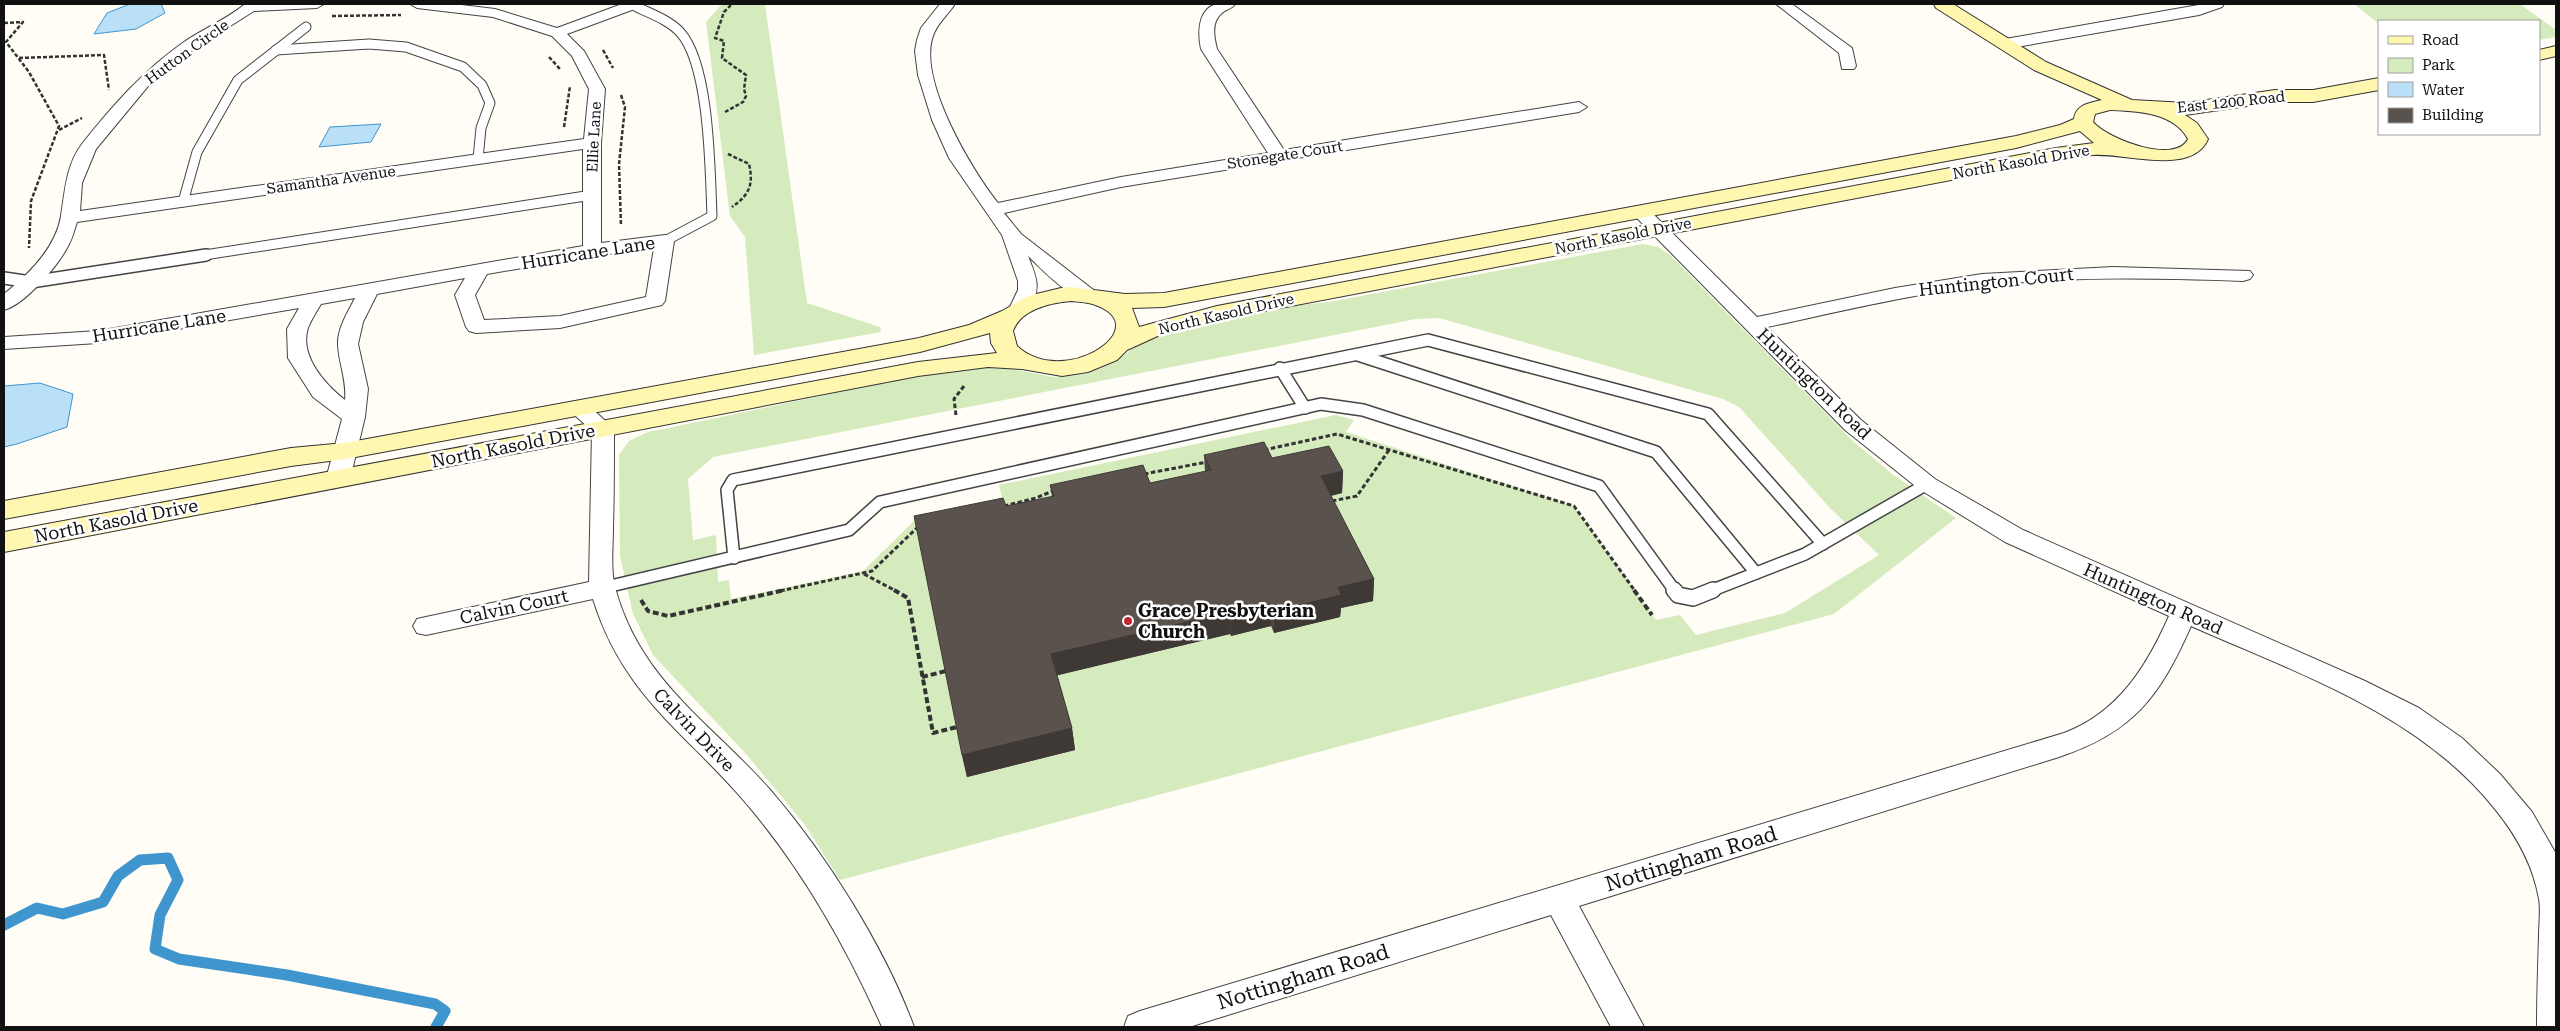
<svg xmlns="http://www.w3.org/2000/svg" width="2560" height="1031" font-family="'Roboto Serif',serif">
<rect width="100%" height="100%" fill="#fffdf5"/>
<g fill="#d5ebbd" fill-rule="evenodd">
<polygon points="722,4 765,4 807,303 880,327 881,332 754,355 745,237 730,216 706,22"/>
<polygon points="2354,4 2520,4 2556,30 2556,37 2539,40 2539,21 2379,21 2379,24"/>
<path d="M1643,244L1658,247L1670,255L1853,441L1892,474L1956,518L1834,614L840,880L805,825L747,755L653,655L633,614L620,556L619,455L629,441L648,432L903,379L983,367H1002L1053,377L1085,374L1111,364L1151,336L1198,323L1266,309L1328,302ZM1439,318L1723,399L1739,407L1830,508L1879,555L1785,613L1696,635L1680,615L1656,620L1574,506L1346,432L1354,420L1336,415L999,485L1003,501L915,520L863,571L731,599L729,580L718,582L716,535L693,540L688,479L713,457L1416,319ZM1206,476L1341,493L1316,499L1372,601L1337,609L1340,617L1274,633L1271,626L1231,636L1230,634L1055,676Z"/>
</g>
<g fill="#b9e0f7" stroke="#3f96cf">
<polygon points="130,4 161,4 165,13 136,29 94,34 107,13"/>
<polygon points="381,124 371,142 319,147 330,127"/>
<polygon points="40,383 73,394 67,427 17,444 4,447 4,386"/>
</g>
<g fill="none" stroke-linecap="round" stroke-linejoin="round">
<polyline stroke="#3f96cf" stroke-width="11" points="4,925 37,908 63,914 103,902 118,876 140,860 168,858 178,880 160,915 155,949 179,959 287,975 435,1004 445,1011 436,1027"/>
<g stroke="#444" stroke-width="11">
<g id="lane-far2">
<path d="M633,5C648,13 668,19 680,32C710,65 710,171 712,216L665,241"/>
<polyline points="276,50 369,44 406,47 463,67 482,85 490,103 481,128 478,159"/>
<polyline points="183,202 197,152 238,80 306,27"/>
<polyline points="198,256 592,195"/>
</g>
</g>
<g stroke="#444" stroke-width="14">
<g id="lane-far1">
<polyline points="4,278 31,282 206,255"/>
<polyline points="1358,355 1656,452 1756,573"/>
<polyline points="1280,368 1305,408"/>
<polyline points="734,558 727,490 733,480 1428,340 1708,414 1823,544"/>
<polyline points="602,588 849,530 880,502 1321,404 1363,410 1599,486 1675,591"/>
<polyline points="1710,591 1805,554 1927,484"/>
</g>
</g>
<g stroke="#444" stroke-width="18">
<polyline id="lane" points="1674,590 1678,595 1693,598 1713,590"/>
</g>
<g stroke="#444" stroke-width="2">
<g id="street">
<path d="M245,4H324L317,8L254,11L194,49L149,85L96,149L82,183L80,211L584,139L589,89L572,56L552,36L493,17L417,8L410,4H453L495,9L557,28L622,4H642L640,7L567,34L584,51L605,89L601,143V243L665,235L672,237L674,241L665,301L662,305L560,328L476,333L469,331L466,327L455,295L465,278L377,294L363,322L358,344L368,389L365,417L350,479L346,484L338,487L330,484L326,479L342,419L313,397L288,358L287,329L299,308L98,343L4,349V337L98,331L583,246V149L77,222C74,231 72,240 67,248C57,267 24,305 4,310V294C28,275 56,248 61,216C65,191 66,165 82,144C112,106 144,70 184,42C203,29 227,19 245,4ZM654,248L646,297L560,316L484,320L475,295L487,274L592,256ZM355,298C348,312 337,329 338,345C339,364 347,381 345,400C325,384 299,356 308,328C311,320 317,311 321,304Z"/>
<path d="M940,4H955C947,16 936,24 932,39C920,83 971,169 998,203L1121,177L1268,153L1201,49C1198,35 1197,10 1216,4C1221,2 1230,4 1235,4C1232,9 1226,9 1222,13C1211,22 1214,37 1217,49L1284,150L1579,102L1587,107L1579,112L1121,187L1004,213L1021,234L1100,295L1097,299C1074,305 1044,271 1028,256C1038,281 1042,290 1026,313H1012L1009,309L1018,290V281L1002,235L949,158L932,120L918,75L915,51L917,40L921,28Z"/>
<polygon points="1776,4 1792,4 1852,48 1856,66 1854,69 1842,69 1839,53"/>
<polygon points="2204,4 2224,4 2222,7 2199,15 2005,49 1997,44 2005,39"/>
<path d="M1640,206L1646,207L1757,317L1895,288L1982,274L2113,267L2250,271L2253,275L2250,279L2243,281C2156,278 2069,276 1982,286C1910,294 1838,312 1767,327L1861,420L1935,479L2023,530L2365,681L2419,708L2462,738L2500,774L2532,812L2555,852L2556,1027H2537C2537,997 2538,967 2539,936C2539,924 2541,910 2539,899C2533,864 2516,835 2495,809C2418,713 2299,674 2191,626C2160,696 2134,732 2059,757L1579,906L1644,1027H1611L1551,915L1189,1027H1124L1128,1016L1140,1011L2064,733C2118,713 2147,666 2169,616L2005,542L1919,489L1845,430L1634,215L1631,211L1634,207Z"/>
<path d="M578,401L586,403L614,429C614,462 614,495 613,527C613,548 610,571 616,591C642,683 713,724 772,792C827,856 885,948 914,1027H882C848,950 805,874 751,809C690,735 624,699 593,599L426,635L417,633L413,626L417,619L426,617L589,582L592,431L567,408L570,403Z"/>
</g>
</g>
<g stroke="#333" stroke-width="2">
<g id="secondary">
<path d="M1934,4H1953L2046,62L2132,100L2186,103L2275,90H2313L2379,78V90L2313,102H2275L2185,115L2197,123L2208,139C2192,176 2125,153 2094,155C2081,156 2069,158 2056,160L1218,320L1162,334L1127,350L1117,360L1088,372L1062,376L1022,369L988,367L918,376L4,552V532L918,362L997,353L991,343L990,333L920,352L345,459L291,466L4,519V501L291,448L345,443L919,338L969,325L1002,311L1028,296L1061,288L1071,287L1125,294L1164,293L2016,136L2060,125L2074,119C2076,104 2090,103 2102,100L2034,70L1936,8ZM2110,110C2136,111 2174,112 2188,139C2176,165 2107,139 2093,122L2095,114ZM2080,131L2094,143L2056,148L1217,306L1139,327L1132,308L1164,307L2016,148ZM1071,301C1079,302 1090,302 1098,306C1155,329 1063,389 1017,346L1013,331C1021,309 1050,303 1071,301Z"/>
<polygon points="2556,46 2556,56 2539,60 2539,50"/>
</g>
</g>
<g stroke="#333" stroke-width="2.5" stroke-dasharray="4 2" stroke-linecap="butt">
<polyline points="332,16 401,15"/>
<polyline points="4,23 23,22 6,42 29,72 59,126 31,201 29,248"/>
<polyline points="603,50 613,68"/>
<polyline points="549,57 560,69"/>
<polyline points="19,58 104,55 109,90"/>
<polyline points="621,95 625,107 619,164 621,226"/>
<polyline points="725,112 743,102 746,96 744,89 746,75 722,58 724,41 715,38 724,12 732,4"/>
<polyline points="564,127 570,86"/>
<polyline points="59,130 82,118"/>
<path d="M728,154L749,164C754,185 749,195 732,207"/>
</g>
<g stroke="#333" stroke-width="3" stroke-dasharray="4.5 2.5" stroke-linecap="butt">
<polyline points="956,415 954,399 964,386"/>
<polyline points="1264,450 1337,434 1574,506 1635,591"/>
<polyline points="1144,474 1207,462"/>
<polyline points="1332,501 1357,496 1389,450"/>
<polyline points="1004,506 1036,498 1055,490"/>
<polyline points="864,574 896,591"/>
<polyline points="780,591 872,571 920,525"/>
</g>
<g stroke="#333" stroke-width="4" stroke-dasharray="6 3" stroke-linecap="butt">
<polyline points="894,590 908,598 933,733 957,727"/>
<polyline points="1634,590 1652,615"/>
<polyline points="641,600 648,611 668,616 785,590"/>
<polyline points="922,677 946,671"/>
</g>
<use href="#lane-far2" stroke="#fff" stroke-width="9"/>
<use href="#lane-far1" stroke="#fff" stroke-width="11"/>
<use href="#lane" stroke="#fff" stroke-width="15"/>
<use href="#street" fill="#fff" fill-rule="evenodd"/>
<use href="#secondary" fill="#fff6b0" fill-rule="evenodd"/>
</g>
<polygon fill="#4d4742" points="1204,455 1272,458 1343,471 1342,493 1331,496 1374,579 1373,601 1341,608 1340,617 1274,633 1271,626 1231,636 1230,634 1057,675 1072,728 1075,750 967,777 962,755 1006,506 1052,497 1050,485 1150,483 1205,472"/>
<g fill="#3f3936">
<polygon points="1343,471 1342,493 1320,498 1321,476"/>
<polygon points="1374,579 1373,601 1341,608 1340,617 1274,633 1274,611 1338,587"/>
<polygon points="1271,604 1271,626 1231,636 1230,613"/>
<polygon points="1230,612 1230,634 1055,676 1051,654"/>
<polygon points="1072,728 1075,750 967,777 962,755"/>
</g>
<polygon fill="#5a524d" stroke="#3f3936" points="1264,442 1272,458 1329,446 1343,471 1321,476 1374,579 1338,587 1341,595 1274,611 1271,604 1230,613 1230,612 1051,654 1072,728 962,755 914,516 1003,498 1006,506 1054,496 1050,485 1143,465 1150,483 1211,470 1204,455"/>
<circle fill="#c4262e" stroke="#fff" stroke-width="2" cx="1128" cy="621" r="5"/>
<g text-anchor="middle" stroke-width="5" stroke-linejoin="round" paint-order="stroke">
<g font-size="15" fill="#111" stroke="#fff">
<text transform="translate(187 52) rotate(-36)" y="5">Hutton Circle</text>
<text transform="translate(2231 102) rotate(-6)" y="5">East 1200 Road</text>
<text transform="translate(594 137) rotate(-87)" y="5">Ellie Lane</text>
<text transform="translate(1285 155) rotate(-9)" y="5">Stonegate Court</text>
<text transform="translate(2021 162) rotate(-10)" y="5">North Kasold Drive</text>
<text transform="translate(331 180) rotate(-8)" y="5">Samantha Avenue</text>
<text transform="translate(1623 236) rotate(-11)" y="5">North Kasold Drive</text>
<text transform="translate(1226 314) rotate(-13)" y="5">North Kasold Drive</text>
</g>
<g font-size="18" fill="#111" stroke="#fff">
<text transform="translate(588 253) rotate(-9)" y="6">Hurricane Lane</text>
<text transform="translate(1996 282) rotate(-6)" y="6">Huntington Court</text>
<text transform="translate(159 326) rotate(-9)" y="6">Hurricane Lane</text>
<text transform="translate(1814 384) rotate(44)" y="6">Huntington Road</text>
<text transform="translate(513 446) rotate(-11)" y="6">North Kasold Drive</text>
<text transform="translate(116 521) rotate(-11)" y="6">North Kasold Drive</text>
<text transform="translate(2153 599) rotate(24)" y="6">Huntington Road</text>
<text transform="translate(514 607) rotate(-12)" y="6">Calvin Court</text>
<text transform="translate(694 730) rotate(46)" y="6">Calvin Drive</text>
</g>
<g font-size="18" font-weight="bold" fill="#111" stroke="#fff" text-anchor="start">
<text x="1138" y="617">Grace Presbyterian<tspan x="1138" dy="21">Church</tspan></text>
</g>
<g font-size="21" fill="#111" stroke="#fff">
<text transform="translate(1691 859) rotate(-17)" y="7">Nottingham Road</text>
<text transform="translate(1303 977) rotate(-17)" y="7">Nottingham Road</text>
</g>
</g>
<rect width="2560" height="1031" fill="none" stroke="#111111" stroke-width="10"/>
<rect x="2378" y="20" width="162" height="115" fill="#ffffff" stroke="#a0a0a0"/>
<rect x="2388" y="36" width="25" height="8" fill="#fff6b0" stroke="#a0a0a0"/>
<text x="2422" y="45" font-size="15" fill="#111111">Road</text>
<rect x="2388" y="58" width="25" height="15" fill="#d5ebbd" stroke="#a0a0a0"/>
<text x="2422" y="70" font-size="15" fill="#111111">Park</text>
<rect x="2388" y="82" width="25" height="15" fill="#b9e0f7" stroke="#a0a0a0"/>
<text x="2422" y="95" font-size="15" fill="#111111">Water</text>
<rect x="2388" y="108" width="25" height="15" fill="#5a524d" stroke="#a0a0a0"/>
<text x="2422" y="120" font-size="15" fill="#111111">Building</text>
</svg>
